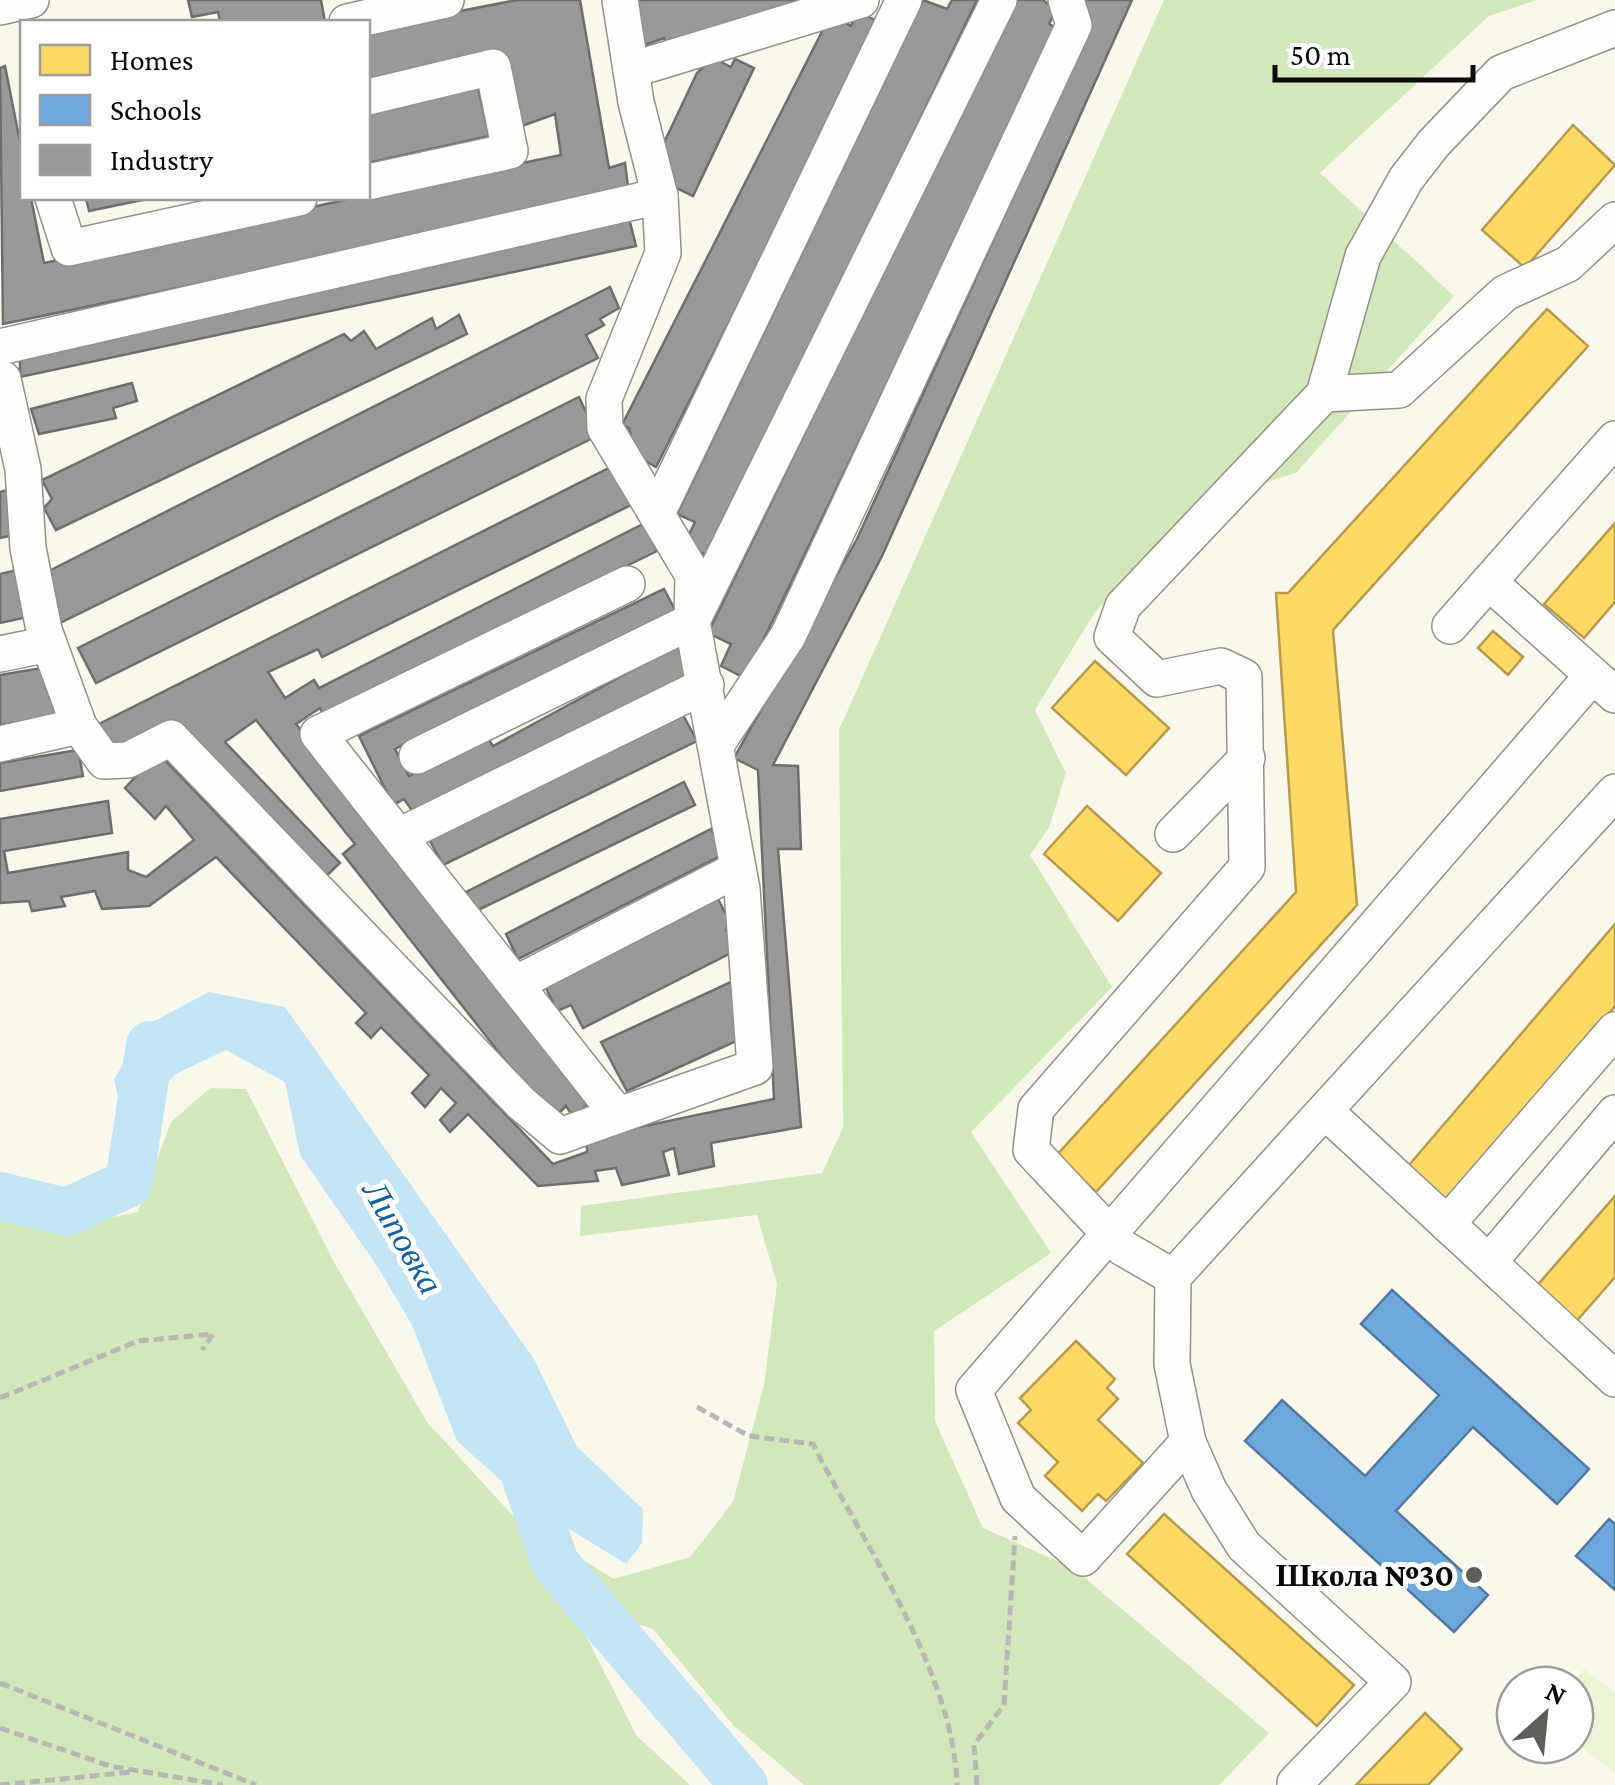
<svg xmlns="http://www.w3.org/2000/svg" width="1615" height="1785" font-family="'Crimson Pro',serif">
<rect width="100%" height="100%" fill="#faf8ed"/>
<polygon fill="#d2e8ba" points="1164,0 1537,0 1489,16 1320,173 1454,296 1296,473 1214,498 1095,612 1035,710 1066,773 1049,828 1030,855 1112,987 971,1132 1051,1253 934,1331 935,1421 983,1528 1073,1568 1269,1733 1219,1785 804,1785 734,1726 653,1629 569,1602 636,1735 690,1785 0,1785 0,1191 55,1229 138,1212 171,1122 210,1088 246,1089 334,1262 427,1422 516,1519 614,1579 690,1557 733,1502 764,1385 777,1284 757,1215 580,1236 581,1206 822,1173 843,1128 839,730"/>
<polygon fill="#ecf4d6" points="1584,1669 1615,1693 1615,1773 1575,1742 1572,1685"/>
<polygon fill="#c3e4f5" points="209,992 285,1007 534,1359 577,1447 643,1509 642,1543 626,1564 524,1501 457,1441 412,1325 377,1266 300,1155 285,1082 226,1050 176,1074 125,1124 114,1080 143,1027"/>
<g fill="#ffd966" stroke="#b69b4a" stroke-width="2.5">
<polygon points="1573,125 1615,165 1525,268 1482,230"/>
<polygon points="1547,309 1588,346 1333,630 1357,905 1096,1192 1056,1156 1296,892 1276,593 1288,593"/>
<polygon points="1615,523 1615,602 1584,638 1544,604"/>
<polygon points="1493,631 1523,657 1508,675 1478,648"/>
<polygon points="1095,661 1169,728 1126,775 1052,708"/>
<polygon points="1087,806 1161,873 1118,921 1044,854"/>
<polygon points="1615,924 1615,1006 1445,1206 1404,1171"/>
<polygon points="1615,1196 1615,1277 1575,1323 1535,1288"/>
<polygon points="1076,1341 1115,1379 1107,1388 1118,1399 1098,1420 1143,1463 1106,1501 1098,1494 1082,1511 1045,1476 1058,1462 1018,1423 1031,1410 1020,1398"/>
<polygon points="1164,1514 1354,1685 1317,1726 1127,1554"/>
<polygon points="1425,1713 1462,1749 1428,1785 1356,1785"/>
</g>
<g fill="#6fa8dc" stroke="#51799d" stroke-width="2.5">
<polygon points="1392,1290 1589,1469 1557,1504 1473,1427 1396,1511 1488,1595 1454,1632 1245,1441 1282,1400 1365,1476 1439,1395 1361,1324"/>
<polygon points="1609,1519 1615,1524 1615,1590 1576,1556"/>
</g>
<g fill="#999" stroke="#6e6e6e" stroke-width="2.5">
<polygon points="188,0 321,0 325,22 220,22 218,12 192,17"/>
<polygon points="517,0 580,0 609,168 625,163 629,195 3,324 0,68 5,66 22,152 22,198 31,198 44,263 561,155 555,114 519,127 504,54 368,84 368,29"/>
<polygon points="635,0 802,0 668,50 664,38 645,45"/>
<polygon points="923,0 947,9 952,0 977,0 711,557 684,545 695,522 677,514"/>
<polygon points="1014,0 1043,0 1056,10 1049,24 1058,29 745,678 721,666 731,644 708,633"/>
<polygon points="1077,0 1132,0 882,556 773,765 798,766 801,849 778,849 801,1127 711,1143 714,1166 679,1174 674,1148 663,1152 669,1175 622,1185 616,1168 595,1171 598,1181 538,1186 468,1114 450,1132 440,1120 456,1103 441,1088 425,1107 412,1093 429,1075 381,1027 371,1038 356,1023 366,1013 216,857 149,906 102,909 95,891 61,897 65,906 32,911 29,901 0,903 0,819 108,801 112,833 4,851 8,873 128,852 128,870 146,877 194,840 166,806 155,819 125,788 158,753 553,1164 587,1152 587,1138 774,1099 758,770 734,758 857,539 1088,32"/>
<polygon points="858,11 880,23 656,467 635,455 629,428 622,425 830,16 851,26"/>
<polygon points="713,58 731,67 735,59 754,68 693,196 670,185 674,177 660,170 662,147 697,73"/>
<polygon points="478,87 489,136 368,163 368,113"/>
<polygon points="86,198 152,198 89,211"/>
<polygon points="628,214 636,246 20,377 20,349"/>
<polygon points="610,287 619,308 600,319 604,325 586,335 598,358 60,623 41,575"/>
<polygon points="459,315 467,334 56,530 44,508 52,499 42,480 344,334 351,341 364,331 376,349 432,318 436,329"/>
<polygon points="132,383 137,401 113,408 116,418 39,434 31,409"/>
<polygon points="579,397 597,436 96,683 78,648"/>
<polygon points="611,467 631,505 322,657 318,649 268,672 285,698 314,680 319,688 645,523 657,551 323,715 320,708 296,724 594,1097 574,1118 566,1106 552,1120 343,854 355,844 256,720 225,742 340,863 322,880 181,725 118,755 99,724"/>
<polygon points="8,490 19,534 0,538 0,492"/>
<polygon points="17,570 27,617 0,623 0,574"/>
<polygon points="664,589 675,610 395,749 409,776 487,737 493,746 677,646 691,674 413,812 404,799 393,805 359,736"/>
<polygon points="48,667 57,715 0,725 0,675"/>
<polygon points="682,713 697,741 443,865 429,839"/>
<polygon points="78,750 83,776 0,791 0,763"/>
<polygon points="684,782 695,805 476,911 466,892"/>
<polygon points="711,829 724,854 518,959 506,934"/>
<polygon points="718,899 732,926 726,930 737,950 583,1028 571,1005 557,1011 545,986"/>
<polygon points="744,976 745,1037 627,1091 601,1042"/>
</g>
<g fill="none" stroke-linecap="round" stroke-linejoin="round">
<g stroke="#c3e4f5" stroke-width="48">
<polyline points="0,1196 67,1212 129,1183 150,1045"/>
<polyline points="516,1449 555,1563 744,1785"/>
</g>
<g stroke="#92918c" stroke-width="38">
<g id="minor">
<polyline points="0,7 31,0"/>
<polyline points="347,22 446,0"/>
<polyline points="631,70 861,0"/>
<polyline points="368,97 493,67 510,151 368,182"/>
<polyline points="53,198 69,248 299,198"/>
<polyline points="0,347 660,196"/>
<polyline points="3,379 23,469 28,548 44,630 79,726"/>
<polyline points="1324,394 1399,390 1505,293 1568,264 1615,220"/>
<polyline points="660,507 904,0"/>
<polyline points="1489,582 1615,695"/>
<polyline points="1450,626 1615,439"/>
<polyline points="0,654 49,644"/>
<polyline points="0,744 79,726 104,761 128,760 171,738 521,1103 560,1136 755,1067 742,889 692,621 693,575 605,428 604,399 663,253 660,196 636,102 620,0"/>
<polyline points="716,745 788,636 1074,25 1066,0"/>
<polyline points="417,756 692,621 999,0"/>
<polyline points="1173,834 1247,758"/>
<polyline points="399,836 706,685"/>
<polyline points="515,984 738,869"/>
<polyline points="1325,1111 1615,1379"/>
<polyline points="618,1115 318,734 627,584"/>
<polyline points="1447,1224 1615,1030"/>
<polyline points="1489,1262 1615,1113"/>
<polyline points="1173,1277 1123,1248 1031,1150 1036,1109 1247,867 1244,677 1221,666 1157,679 1112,637 1123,606 1324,394 1363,256 1406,179 1434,143 1501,73 1615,28"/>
<polyline points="1188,1442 1083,1558 1018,1498 974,1390 1593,675"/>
<polyline points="1295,1783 1393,1682 1244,1546 1209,1490 1188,1442 1172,1364 1173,1277 1615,792"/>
</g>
</g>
<g stroke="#b7b7b5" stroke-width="5" stroke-dasharray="10 5" stroke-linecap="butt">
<polyline points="0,1398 138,1341 213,1334 202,1350"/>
<path d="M697,1407L749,1436L813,1444C864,1545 954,1673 957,1785"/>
<polyline points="0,1683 256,1785"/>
<polyline points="0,1728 110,1766 223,1785"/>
<polyline points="0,1785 133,1772"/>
<polyline points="977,1785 974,1745 1004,1705 1015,1536"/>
</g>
<use href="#minor" stroke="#fefefc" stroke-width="35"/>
</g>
<circle fill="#5e5d59" stroke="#fff" stroke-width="4" cx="1474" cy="1575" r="10"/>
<g text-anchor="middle" stroke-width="10" stroke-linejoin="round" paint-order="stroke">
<g font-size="32" font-weight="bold" fill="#0a0a0a" stroke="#fff" text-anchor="end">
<text x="1454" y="1586">Школа №30</text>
</g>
<g font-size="35" font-style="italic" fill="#11609f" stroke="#fff">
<text transform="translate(403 1237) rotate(60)" y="12">Липовка</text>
</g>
</g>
<rect x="20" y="20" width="350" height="180" fill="#ffffff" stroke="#9d9d9d" stroke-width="2.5"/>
<rect x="40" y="45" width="50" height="30" fill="#ffd966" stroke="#9d9d9d" stroke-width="2.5"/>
<text x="110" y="70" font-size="30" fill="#0a0a0a">Homes</text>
<rect x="40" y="95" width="50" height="30" fill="#6fa8dc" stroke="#9d9d9d" stroke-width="2.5"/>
<text x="110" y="120" font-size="30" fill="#0a0a0a">Schools</text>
<rect x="40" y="145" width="50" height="30" fill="#999999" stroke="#9d9d9d" stroke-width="2.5"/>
<text x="110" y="170" font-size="30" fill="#0a0a0a">Industry</text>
<g transform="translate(1545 1715) rotate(27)"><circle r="48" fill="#ffffff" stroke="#9d9d9d" stroke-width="2.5"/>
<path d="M0-8L18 38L0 25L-18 38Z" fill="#5e5d59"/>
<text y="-15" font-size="28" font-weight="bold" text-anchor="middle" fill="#0a0a0a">N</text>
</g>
<path d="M1275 65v15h198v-15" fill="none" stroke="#0a0a0a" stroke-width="5"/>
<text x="1290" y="65" font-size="30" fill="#0a0a0a" stroke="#ffffff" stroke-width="8" paint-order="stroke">50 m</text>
</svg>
